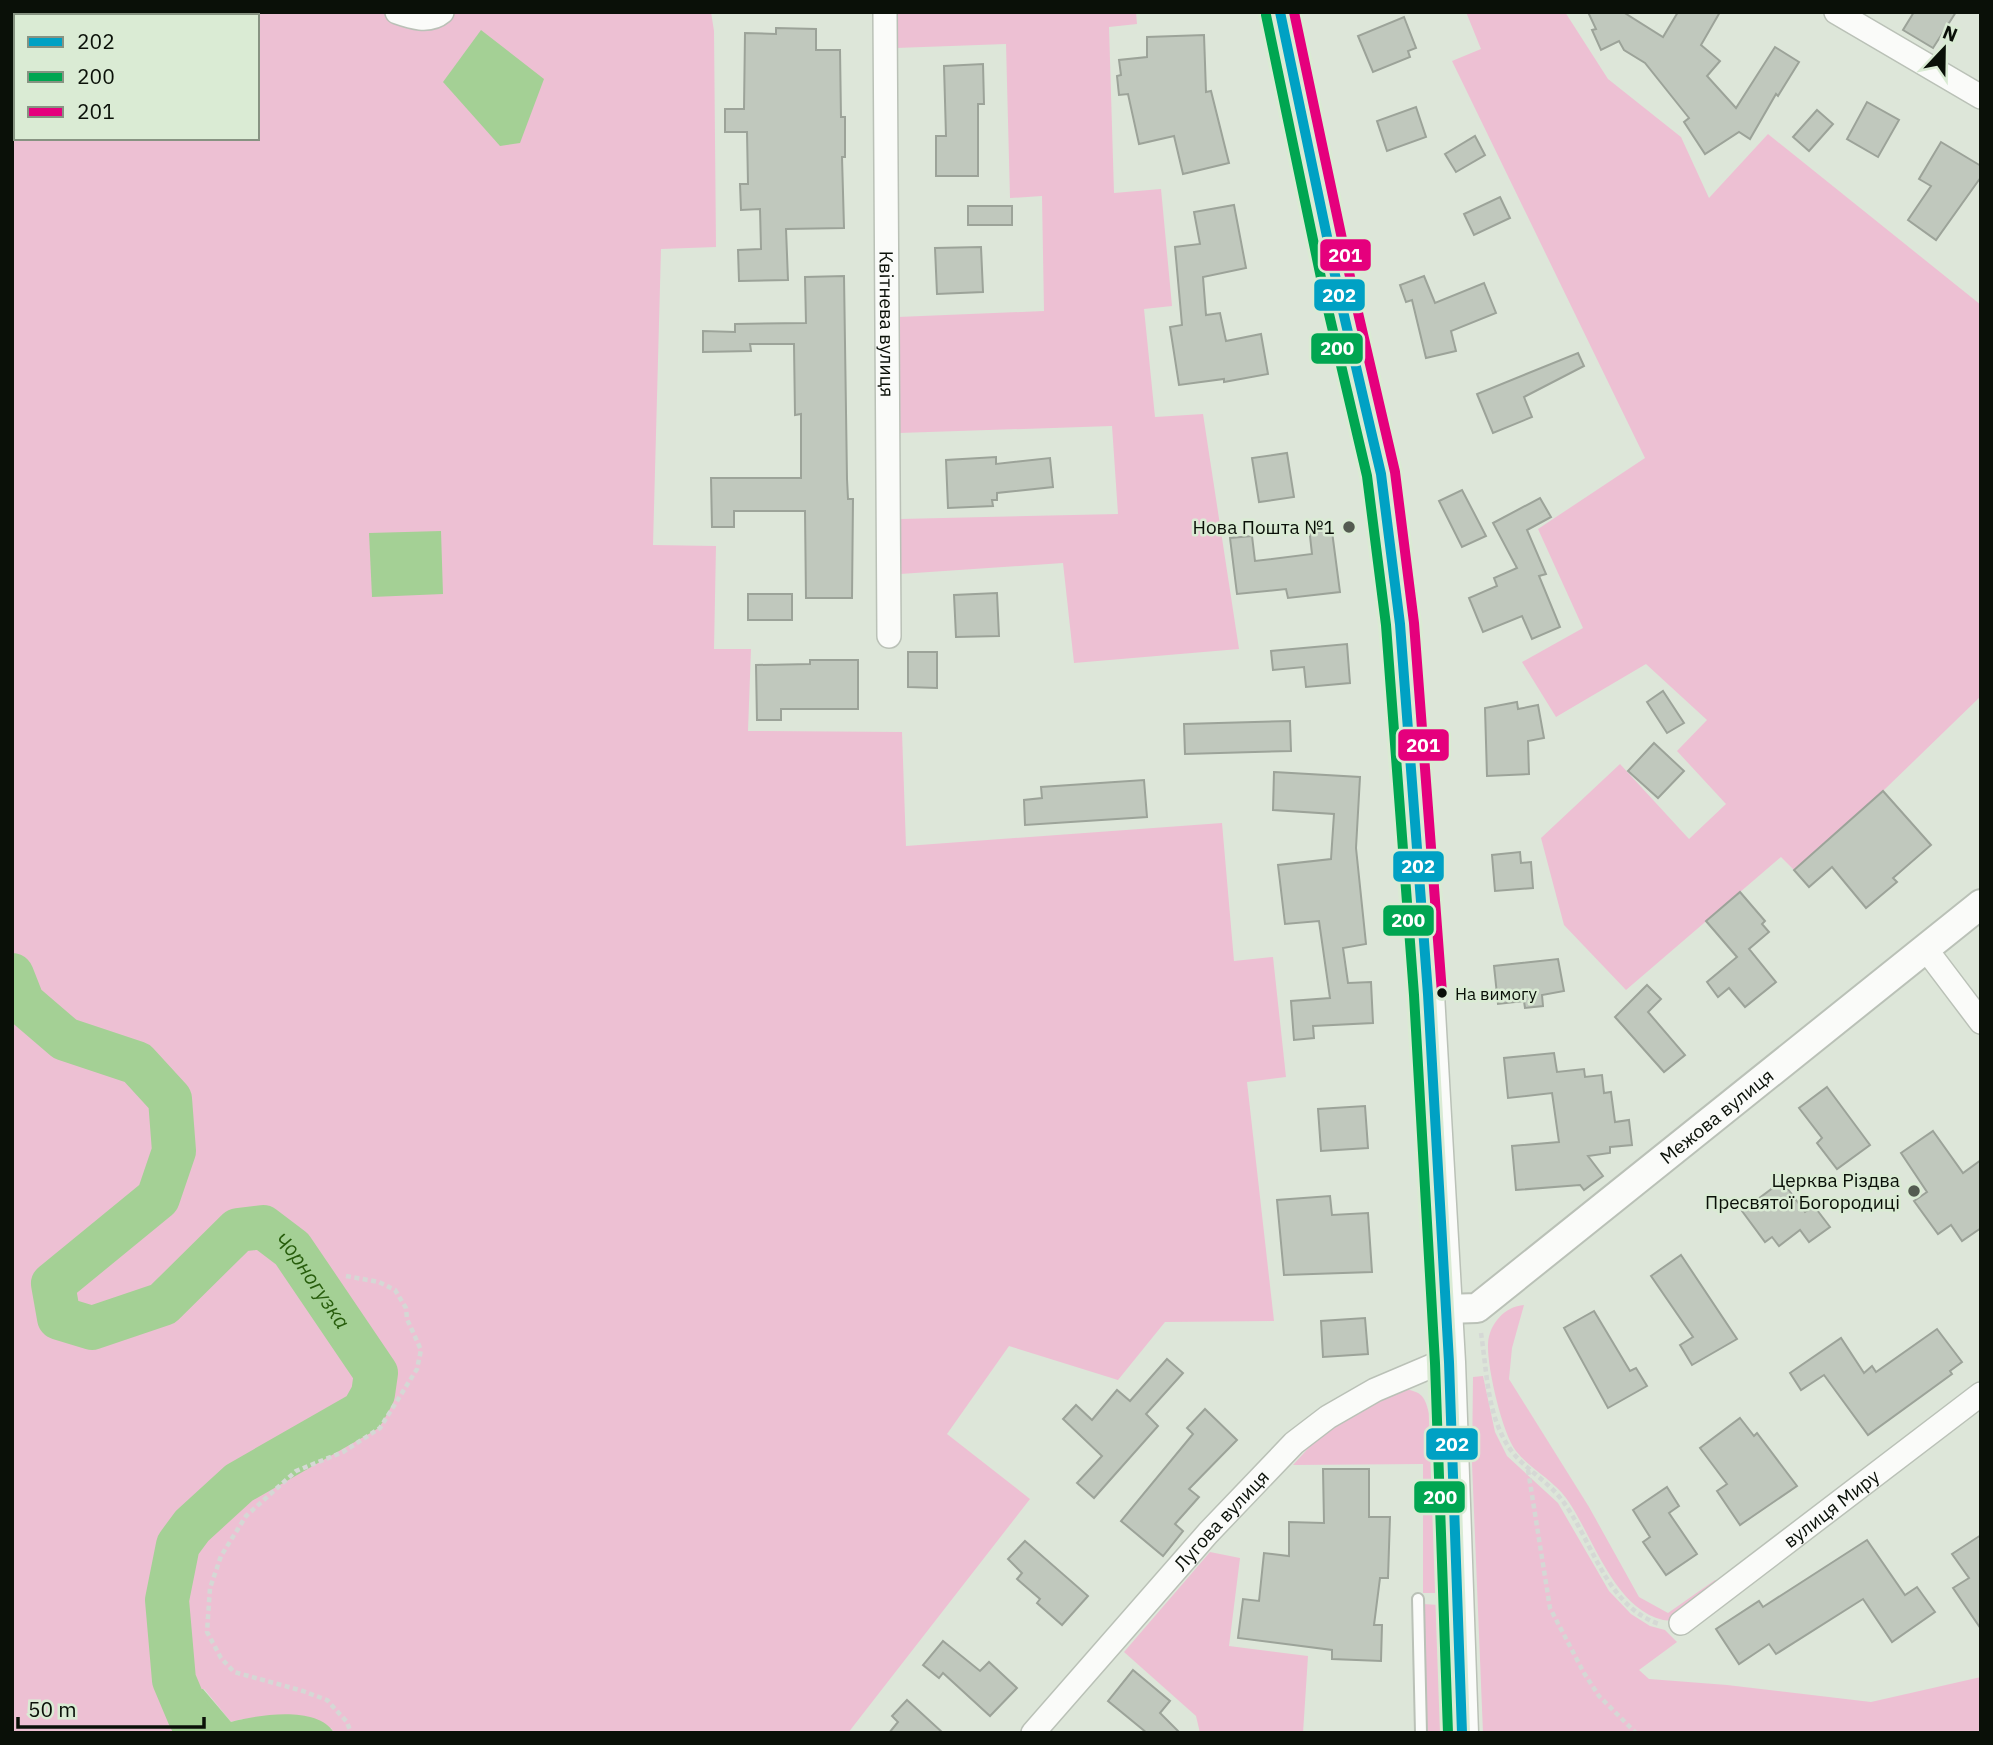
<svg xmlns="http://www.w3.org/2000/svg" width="1993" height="1745" font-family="'IBM Plex Sans',sans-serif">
<rect width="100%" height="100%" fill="#dde6d9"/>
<g fill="#edc0d3">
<polygon points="12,12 142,12 147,16 16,16 16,138 257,138 257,16 188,16 190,12 382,12 390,18 441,23 454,12 711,12 714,31 716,247 661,249 653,545 716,546 714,649 751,649 748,731 902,732 906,846 1222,823 1234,961 1273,957 1286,1077 1247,1082 1274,1321 1165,1322 1118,1380 1009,1346 947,1434 1030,1499 848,1733 334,1733 331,1728 242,1719 231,1722 204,1689 165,1704 173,1733 12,1733"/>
<polygon points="896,12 1136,12 1137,24 1109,27 1114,193 1161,189 1172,306 1144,309 1155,417 1203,414 1239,649 1074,663 1063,563 900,574 900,519 1118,514 1112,426 899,433 898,317 1044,311 1042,196 1010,198 1006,44 896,48"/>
<polygon points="1466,12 1565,12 1608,79 1681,137 1709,198 1768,134 1981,305 1981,696 1883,791 1794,870 1781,857 1626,990 1564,925 1541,838 1620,764 1689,839 1726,804 1677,751 1707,720 1646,664 1556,717 1522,662 1583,628 1538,529 1645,458 1452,61 1481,49"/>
<path d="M1524,1305L1512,1348L1509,1379L1589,1507L1639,1597L1668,1613L1715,1580L1721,1587C1706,1599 1683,1624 1663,1620C1613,1608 1593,1535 1566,1498C1552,1479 1530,1469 1516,1451C1502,1433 1487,1367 1488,1344C1489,1324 1505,1306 1524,1305Z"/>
<polygon points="1483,1376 1495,1432 1507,1456 1558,1503 1609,1591 1631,1614 1650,1626 1665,1630 1677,1642 1639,1670 1649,1679 1727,1685 1871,1702 1981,1677 1981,1733 1483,1733 1472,1463 1473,1377"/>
<path d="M1402,1389C1426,1391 1425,1400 1431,1420L1437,1593H1423V1464L1293,1465L1332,1422Z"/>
<polygon points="1210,1552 1240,1558 1229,1646 1308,1656 1303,1733 1200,1733 1196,1716 1124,1652"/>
<polygon points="1423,1604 1439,1605 1444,1733 1426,1733"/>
</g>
<g fill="#a4d095">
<polygon points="481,30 544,79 520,143 500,146 443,82"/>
<polygon points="441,531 443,594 372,597 369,533"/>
<path d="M182,1681L187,1690L203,1689L231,1722C257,1715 318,1705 334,1733H173L165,1705L171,1684Z"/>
</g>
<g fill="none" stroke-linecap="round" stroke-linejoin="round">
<path stroke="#a4d095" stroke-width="44" id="s1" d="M12,975L23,1003L65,1039L137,1063L170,1099L174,1151L158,1198L53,1284L59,1318L92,1328L163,1304L238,1230L263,1227L292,1249L376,1373L373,1394L363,1412L239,1483L192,1526L178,1545L167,1600L174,1680L190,1718L209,1733"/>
</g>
<g fill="#c0c8bd" stroke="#9ca399" stroke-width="2">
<polygon points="1588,12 1623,12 1663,37 1678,12 1720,12 1701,45 1720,61 1707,76 1736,108 1775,47 1799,62 1778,96 1776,94 1750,139 1739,132 1705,154 1684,122 1689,118 1645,63 1624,50 1619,41 1601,50 1592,30 1596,29"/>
<polygon points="1914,12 1956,12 1933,48 1903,30"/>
<polygon points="1404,17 1416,48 1408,51 1410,57 1373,72 1358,36"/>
<polygon points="776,28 816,29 816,50 840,50 841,117 845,117 845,157 842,157 844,228 786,229 788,280 739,281 738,250 761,249 760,209 741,210 740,184 748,184 747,132 725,132 725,109 744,109 745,33 776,34"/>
<polygon points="1204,35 1206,92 1211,91 1229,163 1183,174 1174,136 1139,144 1128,94 1119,95 1117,76 1121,75 1119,60 1147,57 1147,37"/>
<polygon points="983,64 984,104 978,104 978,176 936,176 936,136 946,136 944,66"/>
<polygon points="1867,102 1899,120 1878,157 1847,139"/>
<polygon points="1416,107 1426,137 1387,151 1377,121"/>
<polygon points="1817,110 1833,124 1809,151 1793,137"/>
<polygon points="1475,136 1485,155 1456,172 1445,154"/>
<polygon points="1941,142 1981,166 1981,177 1936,240 1908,220 1931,186 1919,179"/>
<polygon points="1500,197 1510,218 1474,235 1464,214"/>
<polygon points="1234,205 1246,268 1203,277 1206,315 1220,313 1226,341 1261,334 1268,374 1224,382 1224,379 1179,385 1170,327 1182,325 1175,247 1200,244 1194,212"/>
<rect x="968" y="206" width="44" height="19"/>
<polygon points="981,247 983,292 937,294 935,248"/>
<polygon points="844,276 847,479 848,499 853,499 852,598 806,598 805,511 734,511 734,527 712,527 711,478 801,478 801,414 795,415 794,344 750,344 751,351 703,352 703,331 735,332 735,324 806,323 805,277"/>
<polygon points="1424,276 1435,303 1484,283 1496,313 1451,331 1456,351 1426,358 1412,300 1406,302 1400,285"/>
<polygon points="1578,353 1584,366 1524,397 1532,417 1493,433 1477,394"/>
<polygon points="1287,453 1294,497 1259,502 1252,458"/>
<polygon points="996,457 996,464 1050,458 1053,487 997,493 997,500 992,500 993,506 948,508 946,460"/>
<polygon points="1462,490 1486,536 1462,547 1439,501"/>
<polygon points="1540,498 1551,517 1527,530 1546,574 1539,576 1560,627 1532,639 1522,616 1483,632 1469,598 1497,586 1494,578 1517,568 1493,523"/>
<polygon points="1331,524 1340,592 1288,598 1286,589 1237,594 1230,538 1252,536 1255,561 1312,554 1309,527"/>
<polygon points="997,593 999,636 956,637 954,595"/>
<rect x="748" y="594" width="44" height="26"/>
<polygon points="1347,644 1350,683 1306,687 1304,667 1273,670 1271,651"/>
<polygon points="908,652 937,652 937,688 908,687"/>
<polygon points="810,660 858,660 858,709 781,709 781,720 757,720 756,665 810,664"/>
<polygon points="1663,691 1684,723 1667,733 1647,702"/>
<polygon points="1517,702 1518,709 1538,705 1544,738 1528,741 1529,774 1487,776 1485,708"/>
<polygon points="1290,721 1291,751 1185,754 1184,724"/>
<polygon points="1654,743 1684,771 1658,798 1628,771"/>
<polygon points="1274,772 1360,777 1356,848 1366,944 1343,948 1348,983 1371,982 1373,1023 1313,1026 1314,1038 1294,1040 1291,1001 1330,998 1319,921 1285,924 1278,865 1331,859 1334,814 1273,810"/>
<polygon points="1144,780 1147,817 1025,825 1024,800 1042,798 1041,787"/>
<polygon points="1883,791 1931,845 1893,878 1897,882 1866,908 1832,867 1809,887 1794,870"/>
<polygon points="1520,852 1521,863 1531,862 1533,888 1495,891 1492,855"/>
<polygon points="1740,892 1765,921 1762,924 1769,932 1749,949 1776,982 1745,1007 1729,988 1718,997 1707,982 1737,957 1706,921"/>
<polygon points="1558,959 1564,991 1542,995 1543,1006 1525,1008 1524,1001 1498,1004 1494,966"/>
<polygon points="1647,985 1661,999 1648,1012 1685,1055 1664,1072 1615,1017"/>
<polygon points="1554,1053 1557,1072 1584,1069 1585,1077 1602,1075 1604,1093 1611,1092 1615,1122 1629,1120 1632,1145 1610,1147 1610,1153 1588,1156 1603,1176 1584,1190 1580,1185 1516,1190 1512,1146 1559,1142 1552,1093 1508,1098 1504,1058"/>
<polygon points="1827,1087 1870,1145 1837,1169 1817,1143 1822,1138 1799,1108"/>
<polygon points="1365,1106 1368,1148 1321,1151 1318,1109"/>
<polygon points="1933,1131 1963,1173 1981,1160 1981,1228 1962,1241 1951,1225 1938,1234 1914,1201 1927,1192 1901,1153"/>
<polygon points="1782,1181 1805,1212 1814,1206 1830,1227 1809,1242 1800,1230 1779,1246 1772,1237 1765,1242 1742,1211"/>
<polygon points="1330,1196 1332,1215 1368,1213 1372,1272 1284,1275 1277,1200"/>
<polygon points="1681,1255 1737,1339 1692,1365 1680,1345 1693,1337 1651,1276"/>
<polygon points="1594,1311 1630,1371 1636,1368 1647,1386 1608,1408 1564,1328"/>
<polygon points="1365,1318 1368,1354 1323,1357 1321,1321"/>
<polygon points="1937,1329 1962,1362 1950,1371 1952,1374 1868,1435 1824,1375 1801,1390 1790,1373 1841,1338 1864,1373 1872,1366 1876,1372"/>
<polygon points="1167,1359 1183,1373 1146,1414 1158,1426 1094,1498 1077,1483 1102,1456 1063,1419 1076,1405 1092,1420 1117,1390 1130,1401"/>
<polygon points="1205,1409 1237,1440 1189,1489 1199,1497 1175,1524 1183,1531 1163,1556 1121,1521 1193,1434 1187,1428"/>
<polygon points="1740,1418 1754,1436 1757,1433 1797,1486 1740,1525 1717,1491 1727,1484 1700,1448"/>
<polygon points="1323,1469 1369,1469 1369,1517 1390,1517 1388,1578 1380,1578 1374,1625 1382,1625 1381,1661 1332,1659 1332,1650 1238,1638 1243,1599 1259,1601 1264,1553 1289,1556 1289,1522 1324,1523"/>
<polygon points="1667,1487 1679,1506 1669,1513 1697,1554 1666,1575 1643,1542 1650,1537 1633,1510"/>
<polygon points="1981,1535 1981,1629 1953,1588 1969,1578 1952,1554"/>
<polygon points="1867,1540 1905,1595 1917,1587 1935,1612 1892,1642 1863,1599 1776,1654 1769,1644 1739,1664 1716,1629 1759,1601 1763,1607"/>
<polygon points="1025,1541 1088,1596 1062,1625 1037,1603 1040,1599 1017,1579 1022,1573 1008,1559"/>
<polygon points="943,1641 980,1671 989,1662 1017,1688 990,1716 943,1673 939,1678 923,1665"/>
<polygon points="1133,1670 1170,1701 1160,1713 1180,1733 1147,1733 1108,1701"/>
<polygon points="907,1700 943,1733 889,1733 898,1722 892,1716"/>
</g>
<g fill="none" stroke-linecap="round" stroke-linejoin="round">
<g stroke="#bac1b7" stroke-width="14">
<polyline id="service" points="1418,1599 1421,1733"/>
</g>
<g stroke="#bac1b7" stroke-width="26">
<g id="minor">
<path d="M397,12C411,17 429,23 442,12"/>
<path id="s2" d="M885,12L889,636"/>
<polyline points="1836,12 1981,97"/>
<polyline points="1925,948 1981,1022"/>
<path id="s3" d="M1681,1623L1981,1394"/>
<path id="s4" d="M1033,1733L1208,1533L1294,1443L1328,1417L1375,1390L1434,1365L1449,1362"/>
</g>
</g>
<g stroke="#bac1b7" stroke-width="32">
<g id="tertiary">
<path id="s5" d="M1446,1309L1477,1308L1981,904"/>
</g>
</g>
<g stroke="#bac1b7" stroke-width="35">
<polyline id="secondary" points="1280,12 1339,294 1381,474 1400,624 1428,994 1449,1362 1462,1733"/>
</g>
<g stroke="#d5d8d5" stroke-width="4.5" stroke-dasharray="5 3.5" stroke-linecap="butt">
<polyline points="346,1276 379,1282 395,1290 406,1308 407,1319 421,1350 417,1369 380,1428 343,1452 296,1471 246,1516 221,1556 210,1588 207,1632 221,1658 234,1672 303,1691 327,1700 347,1722 351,1733"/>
<path d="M1481,1333C1486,1365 1487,1404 1501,1433C1516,1467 1541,1473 1562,1500C1593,1541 1605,1605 1659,1624"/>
<polyline points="1528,1470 1550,1608 1584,1673 1599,1696 1636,1733"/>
</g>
<use href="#service" stroke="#fafbf9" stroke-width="10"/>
<use href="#minor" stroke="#fafbf9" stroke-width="23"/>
<use href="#tertiary" stroke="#fafbf9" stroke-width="28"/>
<use href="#secondary" stroke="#fafbf9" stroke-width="32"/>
<g stroke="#daebd4" stroke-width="16">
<polyline id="bus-1" points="1280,12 1339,294 1381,474 1400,624 1428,994 1449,1362 1462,1733"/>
</g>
<g stroke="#daebd4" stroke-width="16">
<polyline id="bus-2" points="1266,15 1325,297 1367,476 1386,625 1414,995 1435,1363 1448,1733"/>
</g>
<g stroke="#daebd4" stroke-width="16">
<polyline id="bus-3" points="1294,12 1353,291 1395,472 1414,623 1442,993"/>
</g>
<use href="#bus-1" stroke="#00a1c4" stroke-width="10"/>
<use href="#bus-2" stroke="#00a651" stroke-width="10"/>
<use href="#bus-3" stroke="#e5007d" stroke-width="10"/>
</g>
<g fill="#545b51" stroke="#daebd4" stroke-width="2.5">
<circle cx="1349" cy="527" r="7"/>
<circle cx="1914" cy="1191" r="7"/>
</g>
<circle fill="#0a1008" stroke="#daebd4" stroke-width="2.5" cx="1442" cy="993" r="6"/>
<g text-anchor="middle" stroke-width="5" stroke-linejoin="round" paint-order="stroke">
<g font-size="17" fill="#0a1008" stroke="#daebd4" text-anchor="start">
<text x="1455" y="1000">На вимогу</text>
</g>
<g font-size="19" fill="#0a1008" stroke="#daebd4">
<text dy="7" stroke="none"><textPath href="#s2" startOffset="312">Квітнева вулиця</textPath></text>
<text dy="7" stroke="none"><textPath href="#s5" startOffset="338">Межова вулиця</textPath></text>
<text dy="7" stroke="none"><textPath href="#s3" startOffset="189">вулиця Миру</textPath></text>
<text dy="7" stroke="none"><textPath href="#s4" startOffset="284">Лугова вулиця</textPath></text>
</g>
<g font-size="19" fill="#0a1008" stroke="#daebd4" text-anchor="end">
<text x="1335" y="534">Нова Пошта №1</text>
<text x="1900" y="1187">Церква Різдва<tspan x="1900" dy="22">Пресвятої Богородиці</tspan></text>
</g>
<g font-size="21" font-style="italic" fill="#275d0c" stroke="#daebd4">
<text dy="7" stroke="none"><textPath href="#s1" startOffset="796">Чорногузка</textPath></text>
</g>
</g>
<g stroke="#daebd4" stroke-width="2.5">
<rect x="1319" y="238" width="53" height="34" rx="7" fill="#e5007d"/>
<rect x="1313" y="278" width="53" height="34" rx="7" fill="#00a1c4"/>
<rect x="1310" y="332" width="54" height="33" rx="7" fill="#00a651"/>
<rect x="1397" y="728" width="53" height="34" rx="7" fill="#e5007d"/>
<rect x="1392" y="850" width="53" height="33" rx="7" fill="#00a1c4"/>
<rect x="1382" y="904" width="53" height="33" rx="7" fill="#00a651"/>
<rect x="1425" y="1427" width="54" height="34" rx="7" fill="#00a1c4"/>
<rect x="1413" y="1480" width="53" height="34" rx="7" fill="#00a651"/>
</g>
<g font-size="19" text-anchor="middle" font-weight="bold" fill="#fff">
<text x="1345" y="262">201</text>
<text x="1339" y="302">202</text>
<text x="1337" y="355">200</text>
<text x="1423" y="752">201</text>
<text x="1418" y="873">202</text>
<text x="1408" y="927">200</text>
<text x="1452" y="1451">202</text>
<text x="1440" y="1504">200</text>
</g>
<rect width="1993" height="1745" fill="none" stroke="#0a1008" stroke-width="28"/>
<rect x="14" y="14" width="245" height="126" fill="#daebd4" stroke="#879382" stroke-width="2"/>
<rect x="28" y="37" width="35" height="10" fill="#00a1c4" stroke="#879382" stroke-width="2"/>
<text x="77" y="49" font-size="21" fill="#0a1008">202</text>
<rect x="28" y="72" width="35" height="10" fill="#00a651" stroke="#879382" stroke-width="2"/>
<text x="77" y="84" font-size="21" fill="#0a1008">200</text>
<rect x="28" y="107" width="35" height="10" fill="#e5007d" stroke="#879382" stroke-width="2"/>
<text x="77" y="119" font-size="21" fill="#0a1008">201</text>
<g transform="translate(1944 49) rotate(22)" stroke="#daebd4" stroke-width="5" paint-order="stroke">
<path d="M0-5L12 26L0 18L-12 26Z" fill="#0a1008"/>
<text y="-10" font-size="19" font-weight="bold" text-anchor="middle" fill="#0a1008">N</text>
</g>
<path d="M18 1717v10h186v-10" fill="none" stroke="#0a1008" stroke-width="3.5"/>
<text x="28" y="1717" font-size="21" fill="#0a1008" stroke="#daebd4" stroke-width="5" paint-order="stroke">50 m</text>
</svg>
